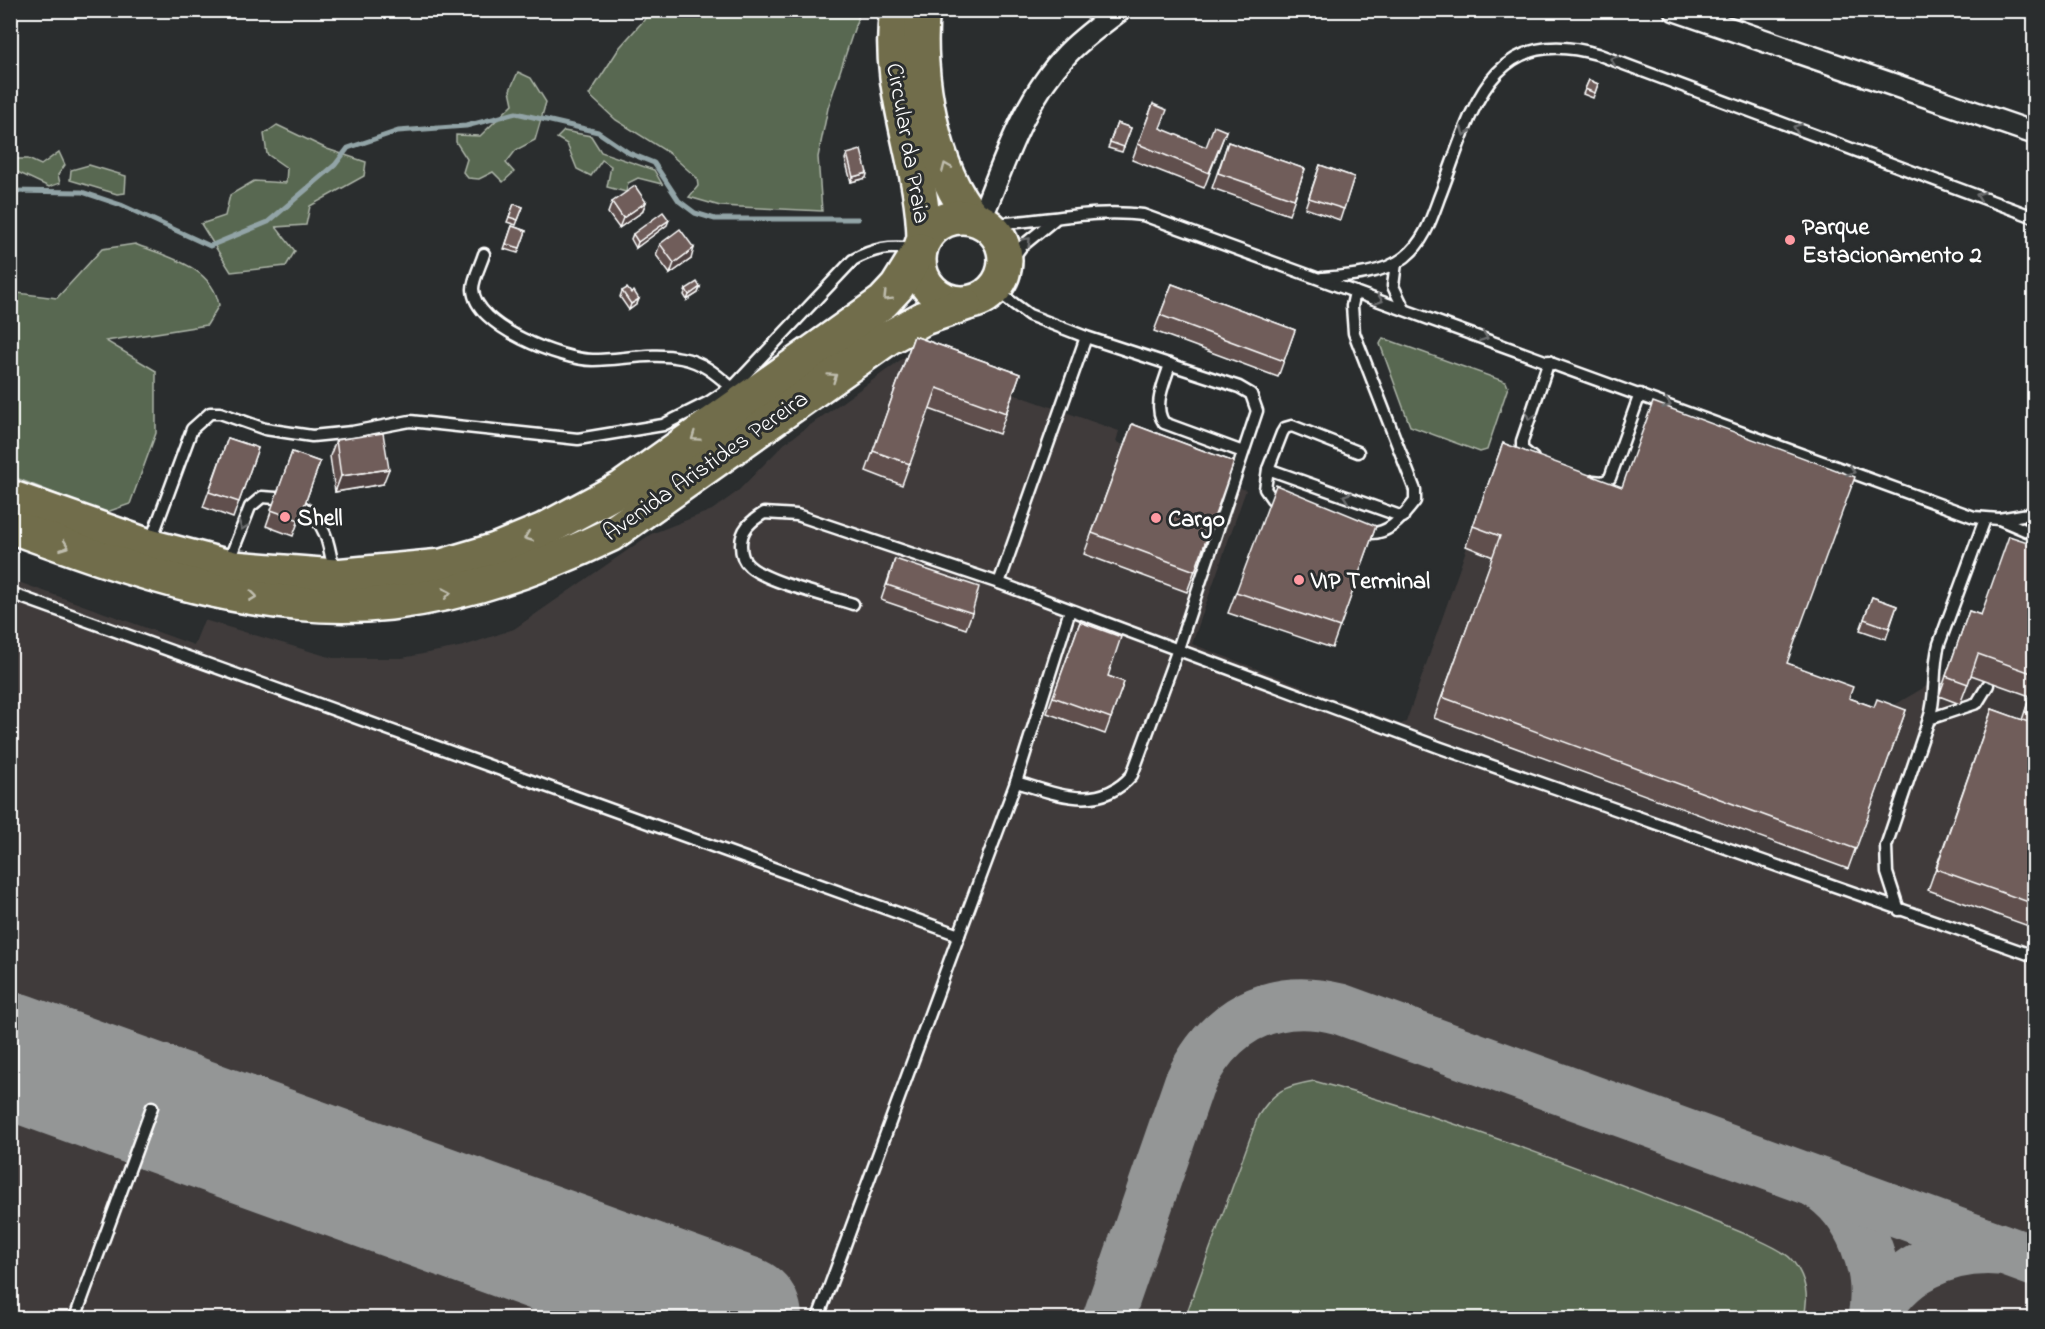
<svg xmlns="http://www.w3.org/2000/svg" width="2045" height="1329" font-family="'Indie Flower',sans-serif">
<rect width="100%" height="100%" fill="#2a2d2e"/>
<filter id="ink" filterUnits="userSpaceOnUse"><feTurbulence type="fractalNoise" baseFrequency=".0167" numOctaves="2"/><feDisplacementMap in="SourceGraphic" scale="12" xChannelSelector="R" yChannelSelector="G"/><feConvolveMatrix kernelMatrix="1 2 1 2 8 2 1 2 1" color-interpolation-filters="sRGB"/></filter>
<g filter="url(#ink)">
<polygon fill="#3f3b3b" points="906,356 1119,431 1116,442 1246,490 1192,644 1401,724 1406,722 1496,464 1614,508 1645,423 1780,684 1869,720 1947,674 1973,636 2034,568 2034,1318 11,1318 10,579 194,645 204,620 333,658 402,658 464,646 514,629 651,534 712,510 737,492 784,444"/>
<g fill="#596851" stroke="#acb4a8" stroke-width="1.5">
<polygon points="652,11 860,11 828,108 818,157 822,211 720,206 689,197 698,186 697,178 669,153 616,120 589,95 620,47"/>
<polygon points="518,72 531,78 546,102 535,140 516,150 506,163 514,172 503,182 493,172 479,179 468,178 463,172 467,159 456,142 456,135 480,136 513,104 510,90"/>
<polygon points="277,125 327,149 366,162 364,176 310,206 306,225 276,227 295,251 286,266 231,272 201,224 225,216 230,195 254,181 286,183 287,168 267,154 264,134"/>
<polygon points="564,131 591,136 601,152 654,170 662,184 638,178 628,183 626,192 607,187 611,166 602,160 591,176 577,169 567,144 557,138"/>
<polygon points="59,152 65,165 58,175 60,183 49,187 11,169 11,159 28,159 41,165"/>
<polygon points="89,165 126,176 125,193 117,194 70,180 71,170"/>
<path d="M135,244C167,257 212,266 219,305L207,325L106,341L156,371V433L130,504L104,513L11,476L10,292L57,298L102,249Z"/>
<polygon points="1383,338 1506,382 1508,387 1487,450 1480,452 1410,426 1380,344"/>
<path d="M1314,1081C1442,1116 1565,1162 1688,1211C1710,1220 1779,1245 1791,1259C1806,1276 1810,1299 1803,1318H1185L1258,1116C1275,1090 1285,1086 1314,1081Z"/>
</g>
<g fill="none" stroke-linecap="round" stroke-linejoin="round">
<polyline stroke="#92a4a7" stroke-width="5" points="10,191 82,192 121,205 210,246 268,222 335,165 348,148 398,131 466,126 516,113 598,132 629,153 654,163 679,201 695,213 715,219 858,219"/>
<g stroke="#949696" stroke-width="51">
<path d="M1817,1183C1861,1210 1882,1269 1873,1318"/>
<path d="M1108,1318L1189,1084C1219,1021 1270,991 1340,1009L2034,1261"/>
<path d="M1875,1318C1895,1269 1949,1246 1999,1250"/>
</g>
<polyline stroke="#949696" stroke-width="126" points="10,1055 739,1318"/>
<g stroke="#fff" stroke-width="15">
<g id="service">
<path d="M987,224C1040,223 1091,208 1143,215L1974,517L1999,519L2034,513"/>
<path d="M484,254C481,264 473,279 473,289C474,327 563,360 593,360C622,360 652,352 681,358C702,362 715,373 731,387"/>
<polyline points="1396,263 1393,286 1404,309"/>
<polyline points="1004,270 1021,247 1054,220"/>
<path d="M1322,278C1348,276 1384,274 1405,257C1424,242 1431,220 1439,198C1471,117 1486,22 1597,54L2034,217"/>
<path d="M994,289L1029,315L1086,337L1239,387L1251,394L1257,411L1178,649L1132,775C1099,813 1057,794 1016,782"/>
<path d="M1355,292L1352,306L1354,333L1415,490V501C1402,518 1385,540 1361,531"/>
<path d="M1170,364C1165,382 1152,406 1164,423L1243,452"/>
<polyline points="1533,458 1522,449 1522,441 1549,361"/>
<polyline points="1268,469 1282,433 1285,428 1292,426 1358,452"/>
<polyline points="1593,481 1603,482 1610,478 1640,394"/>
<polyline points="1284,504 1272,499 1265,489 1268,469 1403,517"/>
<path d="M303,507C327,524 329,545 334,573"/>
<path d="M1985,519L1939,644C1932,670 1937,696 1929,719L1977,703L1988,685"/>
<polyline points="1999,519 2034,534"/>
<path d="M150,543L192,429L210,413H220L265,429L312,436L352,432L410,421L578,439L663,425L709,402L736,384L853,260C874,248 890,246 914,249"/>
<polyline points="222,559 232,553 250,507 262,497 276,498"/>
<polyline points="999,583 1086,337"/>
<polyline points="10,593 959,935 818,1318"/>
<path d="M853,604C828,596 766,582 749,566C743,561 741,553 741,545C741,529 751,521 764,513L797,515L999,583L1441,748L2034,956"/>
<polyline points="1899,910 1887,873 1886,846 1929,719"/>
<polyline points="959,935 1016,782 1070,610"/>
<polyline points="75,1318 152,1107"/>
</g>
</g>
<g stroke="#fff" stroke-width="26">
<g id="minor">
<polyline points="1675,10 2034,133"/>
<path d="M980,221C1004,164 1023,100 1067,54C1082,38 1102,24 1120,10"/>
</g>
</g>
<g stroke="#fff" stroke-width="38">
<g id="trunk">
<path d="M897,10C885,89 923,161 924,239"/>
<path d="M923,10C915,69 933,174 974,218"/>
<circle cx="962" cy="260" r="43"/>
<polyline points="10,497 149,546 233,568 335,576 442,566 496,550 544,530 622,488 883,302 897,287 920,250"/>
<path d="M10,526C130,570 260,617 390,603C467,594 540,569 610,535L888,338L924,318L965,304"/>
</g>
</g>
<use href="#service" stroke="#2a2d2e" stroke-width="10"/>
<use href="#minor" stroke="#2a2d2e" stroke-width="21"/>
<use href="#trunk" stroke="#716d4b" stroke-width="33"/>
</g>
<g fill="#60504d" stroke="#fff" stroke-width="1.5">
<polygon points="1589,80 1598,84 1593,98 1583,94"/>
<polygon points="1153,104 1160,129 1206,147 1226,131 1204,188 1132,160"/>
<polygon points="1117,123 1131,128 1122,152 1108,148"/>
<polygon points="1228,142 1305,169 1289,215 1212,188"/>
<polygon points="847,154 867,173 866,178 851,182 845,159"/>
<polygon points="1320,165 1354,177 1340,220 1305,208"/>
<polygon points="612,202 646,202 642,212 619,228 608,213"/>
<polygon points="514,204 523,207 516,225 507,222"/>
<polygon points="667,225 636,248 631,239 633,234"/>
<polygon points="512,226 526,231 518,253 504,249"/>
<polygon points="660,244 691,259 670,274 656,255"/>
<polygon points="1172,284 1295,330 1278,377 1154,331"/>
<polygon points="700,287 698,293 687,300 684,295 686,289"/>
<polygon points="622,291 637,304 629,310 620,297"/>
<polygon points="914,336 1020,374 999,434 929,409 902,485 866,471"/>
<polygon points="1132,424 1234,462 1187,592 1084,554"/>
<polygon points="228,438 258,448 233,518 203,507"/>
<polygon points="336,440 383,484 335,492 330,456"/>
<polygon points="1503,443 1787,663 1849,698 1874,707 1906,710 1848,869 1434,718 1493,557 1466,546"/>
<polygon points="292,452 320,462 293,536 266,526"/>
<polygon points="1376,526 1332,648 1228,613 1236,592"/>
<polygon points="2034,544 2034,928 1928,890 1992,709 2022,720 2030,696 1971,675 1960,704 1939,696 1969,611 1981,615"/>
<polygon points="895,559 972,613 966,629 881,600"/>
<polygon points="1872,597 1897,606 1886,639 1860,630"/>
<polygon points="1080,622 1108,676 1124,682 1105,734 1047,713"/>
</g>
<g fill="#4e413f" stroke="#fff" stroke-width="1.5">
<polygon points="867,173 866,178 851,182 853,177"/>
<polygon points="646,202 642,212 619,228 623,218"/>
<polygon points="669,220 667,225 636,248 638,242"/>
<polygon points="694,248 691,259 670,274 674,263"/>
<polygon points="700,287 698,293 687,300 689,295"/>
<polygon points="639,299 637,304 629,310 631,304"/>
<polygon points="389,469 383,484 335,492 341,476"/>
</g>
<g fill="#705d5a" stroke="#fff" stroke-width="1.5">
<polygon points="1589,80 1598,84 1595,93 1585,89"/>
<polygon points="1153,104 1167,110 1160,128 1206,147 1214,126 1226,131 1209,173 1138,144"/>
<polygon points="1117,123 1131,128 1124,147 1110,142"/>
<polygon points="1228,142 1305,169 1294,199 1218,173"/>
<polygon points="861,150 867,173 853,177 847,154"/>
<polygon points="1320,165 1354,177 1344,209 1309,198"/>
<polygon points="635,186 646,202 623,218 612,202"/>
<polygon points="514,204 523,207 518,220 509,217"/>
<polygon points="663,212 669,220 638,242 633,234"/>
<polygon points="512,226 526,231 520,248 506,244"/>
<polygon points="680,229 694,248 674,263 660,244"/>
<polygon points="697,282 700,287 689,295 686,289"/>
<polygon points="1172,284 1295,330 1284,361 1160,315"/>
<polygon points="627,288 631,293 634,291 639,299 631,304 622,291"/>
<polygon points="914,336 1020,374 1006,413 937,388 910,464 873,451"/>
<polygon points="1653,402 1855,477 1787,663 1853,687 1849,698 1874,707 1877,699 1906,710 1856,849 1442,697 1500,536 1473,526 1503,443 1622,487"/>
<polygon points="1132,424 1234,462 1195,571 1092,533"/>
<polygon points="383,433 389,469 341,476 336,440"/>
<polygon points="228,438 258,448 239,502 209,492"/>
<polygon points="292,452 320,462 299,520 271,510"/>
<polygon points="1276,485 1376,526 1340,627 1236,592"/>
<polygon points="2009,536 2034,544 2034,674 1978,654 1968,684 1946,676 1969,611 1981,615"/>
<polygon points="895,559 979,587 972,613 887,585"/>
<polygon points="1872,597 1897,606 1889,628 1864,619"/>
<polygon points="1080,622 1121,637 1108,676 1124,682 1111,718 1053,697"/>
<polygon points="2031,693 2034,694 2034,715 2025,712"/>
<polygon points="1992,709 2034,724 2034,904 1936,869"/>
</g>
<defs><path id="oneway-chevron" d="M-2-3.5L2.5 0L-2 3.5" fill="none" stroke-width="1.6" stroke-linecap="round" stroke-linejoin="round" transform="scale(1.5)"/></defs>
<g stroke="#6a6c6d">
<use href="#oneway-chevron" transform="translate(1614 60) rotate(-160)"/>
<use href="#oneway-chevron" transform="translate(1797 128) rotate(-160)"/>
<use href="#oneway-chevron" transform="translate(1465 132) rotate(111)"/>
<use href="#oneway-chevron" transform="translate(1980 196) rotate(-160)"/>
<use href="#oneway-chevron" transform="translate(1027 241) rotate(-45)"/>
<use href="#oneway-chevron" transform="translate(1379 300) rotate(19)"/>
<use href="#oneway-chevron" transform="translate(1484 337) rotate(20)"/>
<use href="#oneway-chevron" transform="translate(1667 404) rotate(20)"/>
<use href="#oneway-chevron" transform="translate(1530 416) rotate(109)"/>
<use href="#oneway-chevron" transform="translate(1851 471) rotate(20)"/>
<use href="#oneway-chevron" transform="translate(1347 497) rotate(-160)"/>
<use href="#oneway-chevron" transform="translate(243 526) rotate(111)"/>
</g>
<g stroke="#bfbdae">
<use href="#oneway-chevron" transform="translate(946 167) rotate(-113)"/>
<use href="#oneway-chevron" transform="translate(887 297) rotate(135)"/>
<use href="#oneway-chevron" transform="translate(833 377) rotate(-35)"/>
<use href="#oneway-chevron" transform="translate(695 437) rotate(145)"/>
<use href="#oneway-chevron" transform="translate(528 537) rotate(158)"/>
<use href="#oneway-chevron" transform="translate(65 546) rotate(20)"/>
<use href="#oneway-chevron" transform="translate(447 593) rotate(-11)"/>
<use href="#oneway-chevron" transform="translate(253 596) rotate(7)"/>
</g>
</g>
<g fill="#ff9aa2" stroke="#2a2d2e" stroke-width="2">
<circle cx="1790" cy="240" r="6"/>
<circle cx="285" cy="517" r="6"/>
<circle cx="1156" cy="518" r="6"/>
<circle cx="1299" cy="580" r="6"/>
</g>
<g text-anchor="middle" stroke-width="6" stroke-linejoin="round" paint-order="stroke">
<g font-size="24" fill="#fff" stroke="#2a2d2e">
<text transform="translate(909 143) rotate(80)" y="8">Circular da Praia</text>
<text transform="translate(705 465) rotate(-35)" y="8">Avenida Aristides Pereira</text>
</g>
<g font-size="24" font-weight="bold" fill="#fff" stroke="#2a2d2e" text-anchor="start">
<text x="1802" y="234">Parque<tspan x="1802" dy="28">Estacionamento 2</tspan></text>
<text x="297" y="525">Shell</text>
<text x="1168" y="526">Cargo</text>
<text x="1311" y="588">VIP Terminal</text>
</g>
</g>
<rect width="2045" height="1329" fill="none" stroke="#2a2d2e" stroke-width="36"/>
<rect x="18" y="18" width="2009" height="1293" fill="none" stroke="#fff" stroke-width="2" filter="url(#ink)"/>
</svg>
